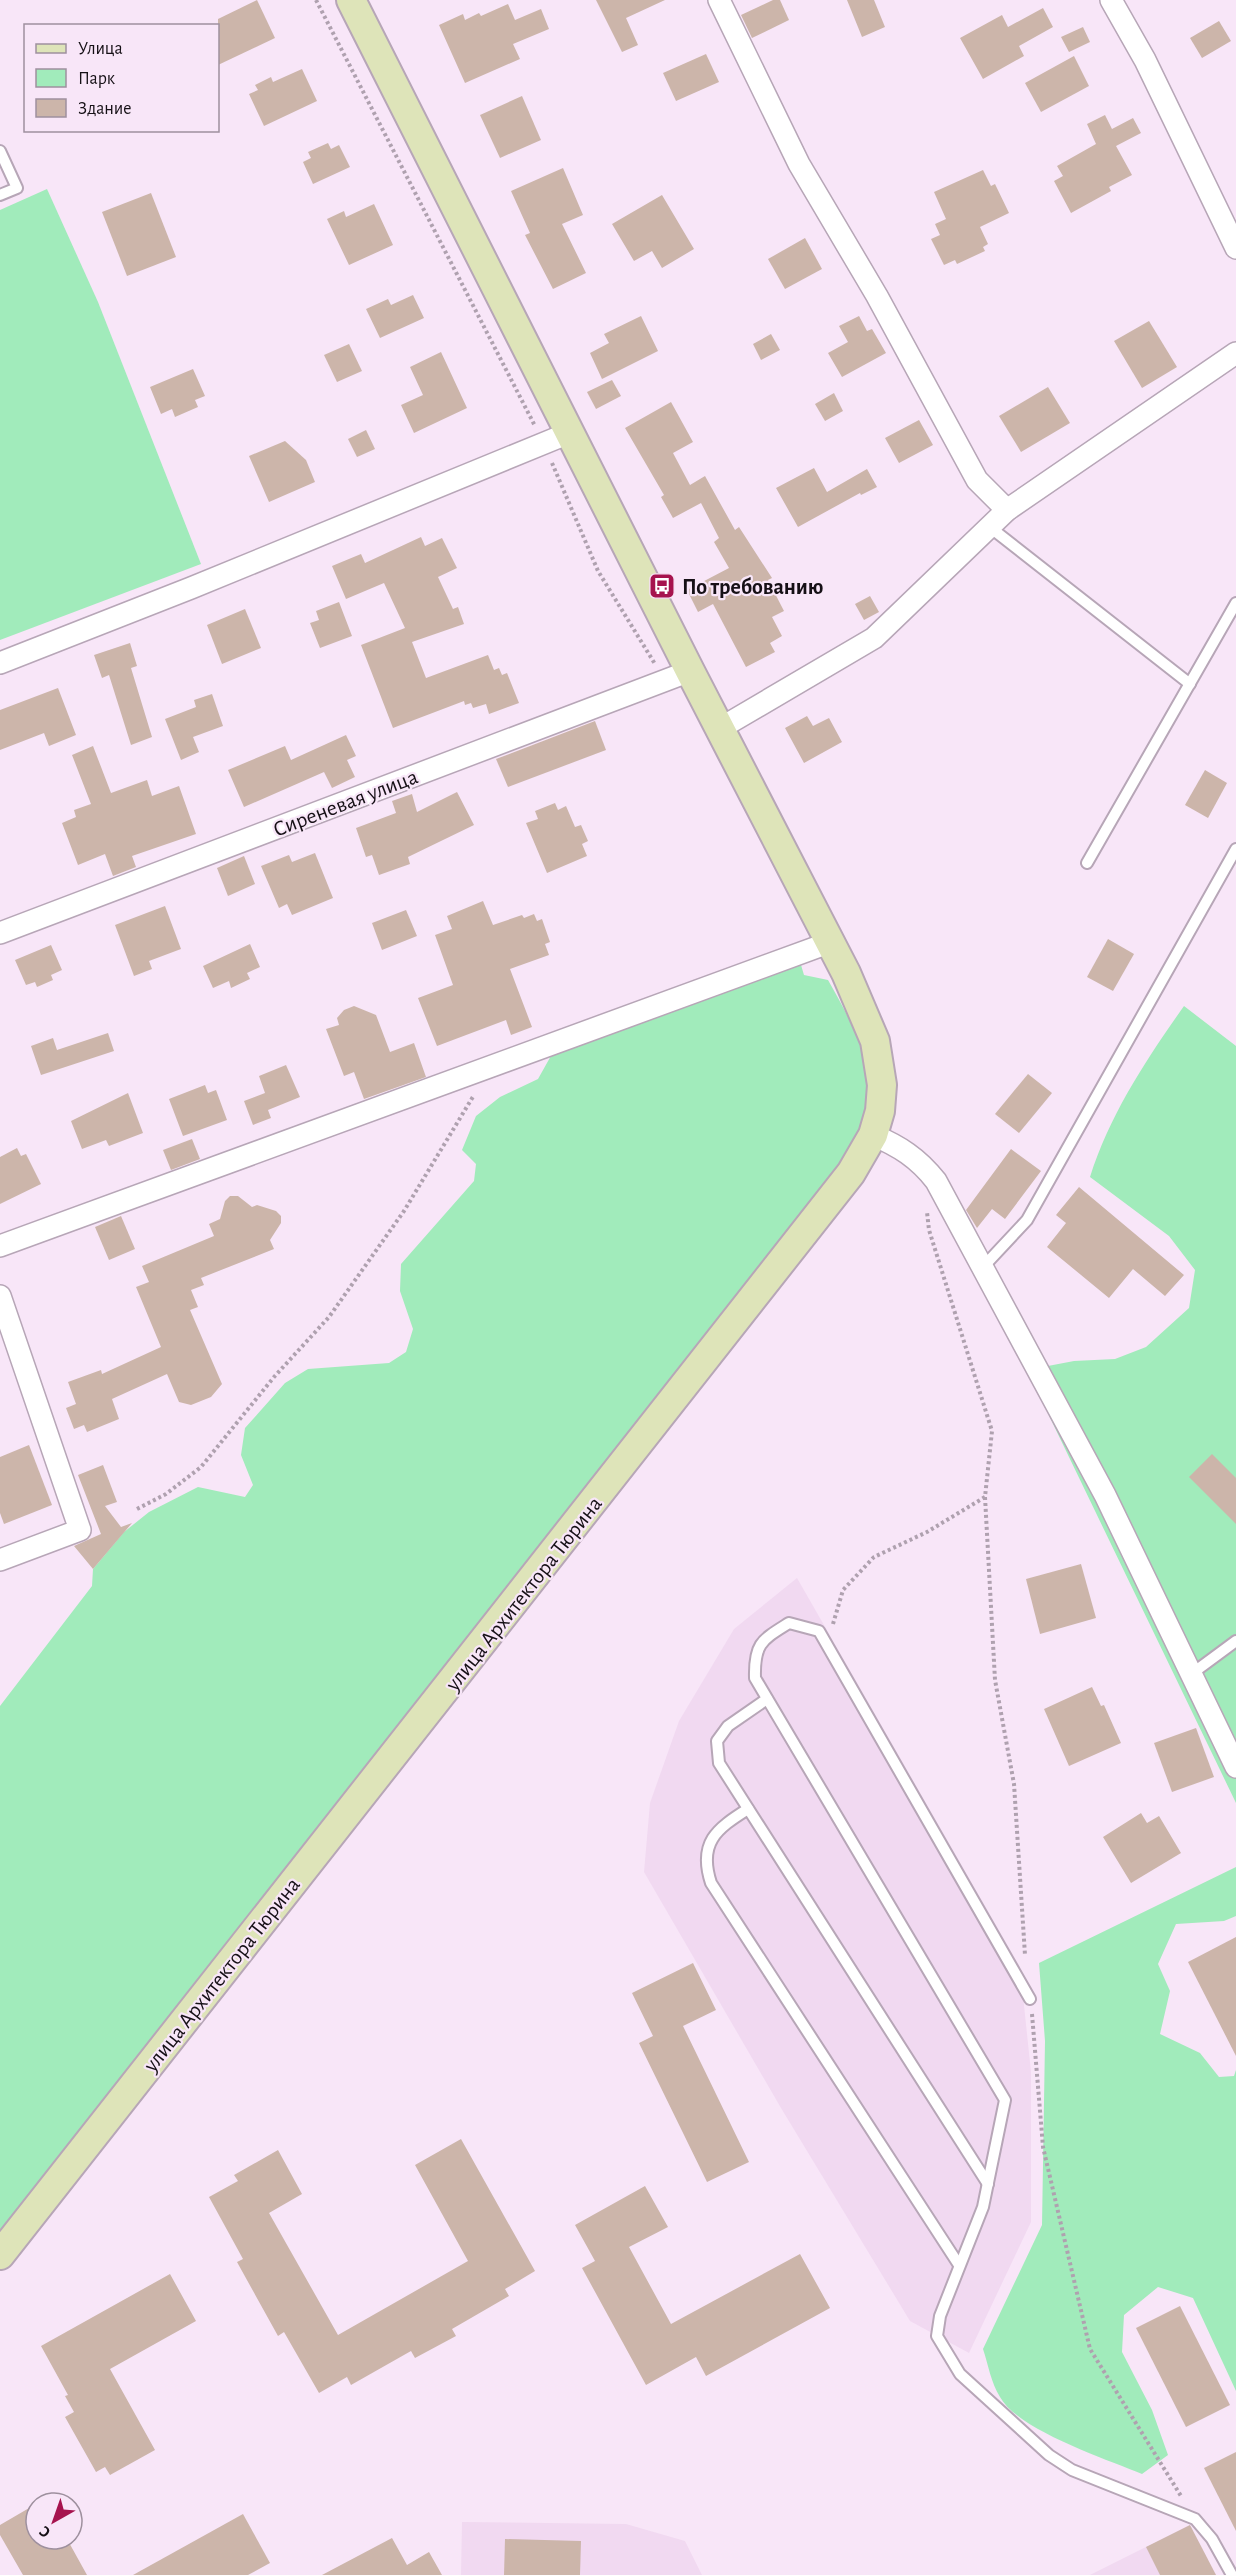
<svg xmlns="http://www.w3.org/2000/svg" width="1236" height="2575" font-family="'Alegreya Sans',sans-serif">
<rect width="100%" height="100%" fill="#f8e6f8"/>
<g fill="#f1d9f1">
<polygon points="797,1578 1020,1967 1031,2072 1031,2222 969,2353 910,2321 781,2108 644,1872 650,1803 679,1721 734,1629"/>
<polygon points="462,2522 626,2524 685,2541 702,2575 461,2575"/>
<polygon points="1190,2525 1216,2575 1090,2575"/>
</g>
<g fill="#a1ebbb">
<polygon points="47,189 98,302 201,564 0,640 0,210"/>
<path d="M801,965L804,975L828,980C847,1014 880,1069 868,1109C860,1136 843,1159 828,1182L0,2233V1706L92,1586L93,1569L124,1532L149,1512L198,1487L245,1497L253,1485L241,1455L245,1428L285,1383L308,1369L389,1363L406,1352L413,1329L400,1291L401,1264L474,1181L476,1164L462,1150L476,1116L500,1097L538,1079L552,1054Z"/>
<path d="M1184,1006L1236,1046V1803L1027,1370L1074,1361L1115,1359L1146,1347L1189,1308L1195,1270L1169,1236L1090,1177C1110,1114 1146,1060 1184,1006Z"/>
<path d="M1236,1867V1916L1224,1921L1176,1924L1158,1964L1170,1991L1160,2034L1200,2053L1219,2077L1234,2076L1236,2070V2391L1193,2298L1158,2287L1124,2315L1122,2352L1152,2410L1168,2455L1142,2474C1106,2459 1018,2430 1000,2397C991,2383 988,2364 983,2349L1042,2225L1045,2041L1039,1963Z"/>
</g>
<g fill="#ccb5aa">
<polygon points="257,0 275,38 218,65 218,19"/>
<polygon points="596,0 665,0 626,18 638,45 622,52"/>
<polygon points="773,0 780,0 789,20 752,38 741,15"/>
<polygon points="847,0 874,0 885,27 862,37"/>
<polygon points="508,4 515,20 541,9 549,29 513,44 520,59 465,83 439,25 463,14 465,20 479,13 481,16"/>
<polygon points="1043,8 1053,27 1019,46 1024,56 983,79 960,38 1002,15 1008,27"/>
<polygon points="1219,21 1231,41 1202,58 1190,38"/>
<polygon points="1083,27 1090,42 1069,52 1061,37"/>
<polygon points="706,54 719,82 676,101 663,73"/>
<polygon points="1074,56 1089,86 1041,112 1025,83"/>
<polygon points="302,69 317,101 264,126 249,94 258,90 255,85 271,77 273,82"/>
<polygon points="522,96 541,140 500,158 480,115"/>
<polygon points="1105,115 1112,129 1133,118 1141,133 1116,146 1132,175 1109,187 1111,191 1071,213 1054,181 1063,176 1057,166 1096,144 1087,124"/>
<polygon points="328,143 331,149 339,145 350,167 313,184 303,162 311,158 308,152"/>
<polygon points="563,168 583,215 562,224 586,273 553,289 525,235 530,233 511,191"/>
<polygon points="983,170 991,186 995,184 1009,213 980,227 988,244 983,247 985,251 957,264 955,260 944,265 931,239 940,235 935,224 946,219 934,192"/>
<polygon points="151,193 176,257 127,276 102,212"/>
<polygon points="662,195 694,249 662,268 652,251 634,261 612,224"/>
<polygon points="374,204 393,245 349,265 327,219 344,211 346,217"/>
<polygon points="805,238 822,269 785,289 768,259"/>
<polygon points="413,295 424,318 380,338 366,309 388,299 391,305"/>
<polygon points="641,316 658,351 602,379 590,353 609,343 604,334"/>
<polygon points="859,316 867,331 872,329 886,353 842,377 828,353 848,342 839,326"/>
<polygon points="1149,321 1177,367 1142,388 1114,341"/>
<polygon points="771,334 780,350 761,360 753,344"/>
<polygon points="349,344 362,371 337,382 324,355"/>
<polygon points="441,352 467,408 414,433 401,405 423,395 410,367"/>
<polygon points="193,369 205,396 195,400 198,407 175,417 172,409 161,414 150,387"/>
<polygon points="612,380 621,396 596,409 587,392"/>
<polygon points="1048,387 1070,423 1021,452 999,416"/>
<polygon points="834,393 843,411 825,421 815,404"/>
<polygon points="671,402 693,442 673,453 690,485 705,476 735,530 739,527 772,578 768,580 784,611 772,617 782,636 770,643 775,652 746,667 713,604 698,612 687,590 729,568 714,542 719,538 701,503 673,518 661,497 664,495 625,428"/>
<polygon points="919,420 933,445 899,463 885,438"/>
<polygon points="366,430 375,449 357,457 348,439"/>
<polygon points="285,441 306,460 315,482 269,502 249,456"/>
<polygon points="814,468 827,492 867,469 877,487 861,495 860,493 798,527 776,488"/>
<polygon points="421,537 425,546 442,538 457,568 438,577 453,609 458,607 464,624 412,642 426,678 488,655 494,670 499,668 502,675 507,673 519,703 489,714 486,704 473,708 471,703 465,705 464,701 393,728 361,645 405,628 384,583 346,599 332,566 361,554 365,563"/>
<polygon points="870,596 879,612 864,620 855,604"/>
<polygon points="339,602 352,636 320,648 310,623 319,620 316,611"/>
<polygon points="245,609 261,648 222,664 207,625"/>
<polygon points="130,643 137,666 131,668 152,737 131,745 109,675 102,678 94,655"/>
<polygon points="58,688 76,735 49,746 44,733 0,750 0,710"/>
<polygon points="212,694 223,726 193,737 199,752 181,760 165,719 196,707 194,700"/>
<polygon points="807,716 813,726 829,718 842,742 804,763 785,728"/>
<polygon points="595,721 606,750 508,787 496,759"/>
<polygon points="346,735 356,756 347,760 355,777 332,788 324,772 244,807 228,770 285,746 291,760"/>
<polygon points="93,746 111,793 147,780 152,796 179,786 196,834 132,856 136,867 113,876 105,854 78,865 62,823 76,817 74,810 91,804 72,755"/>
<polygon points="1205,770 1227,783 1208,818 1185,805"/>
<polygon points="457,792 474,825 408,857 410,864 379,875 372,855 366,857 356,828 396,813 392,801 412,794 417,812"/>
<polygon points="555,803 558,810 566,806 575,827 581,825 588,841 582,844 587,856 547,873 526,823 538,819 535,811"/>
<polygon points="315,853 333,898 292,915 287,904 279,908 261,866 289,855 292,862"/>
<polygon points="244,856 255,884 228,896 217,868"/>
<polygon points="483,901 493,925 522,915 524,918 534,914 537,921 542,919 550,942 545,944 549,955 510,969 532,1027 511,1035 506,1020 437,1046 418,998 453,985 435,935 452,929 447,916"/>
<polygon points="165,906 181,949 149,961 152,969 134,976 115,925"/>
<polygon points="406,910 417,936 382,950 372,923"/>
<polygon points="1108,939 1134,954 1113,991 1087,977"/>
<polygon points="250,944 260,967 247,973 250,979 231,988 229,981 213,988 203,966"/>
<polygon points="51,945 62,970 51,975 53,980 37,987 35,982 26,985 15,960"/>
<polygon points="354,1006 376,1015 390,1052 414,1043 426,1077 364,1099 354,1072 344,1076 326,1029 339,1025 337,1018 344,1010"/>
<polygon points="108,1033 114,1051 41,1075 31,1046 53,1038 57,1050"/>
<polygon points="286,1065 300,1097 268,1110 271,1118 253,1125 244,1101 265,1093 259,1076"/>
<polygon points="1028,1074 1052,1093 1019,1133 995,1114"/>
<polygon points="205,1085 208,1093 216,1090 227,1120 183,1136 169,1099"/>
<polygon points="128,1093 143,1133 109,1146 106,1140 82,1149 71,1121"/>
<polygon points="192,1139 200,1159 171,1170 163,1150"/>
<polygon points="17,1148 21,1156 26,1154 41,1184 0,1204 0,1157"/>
<polygon points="1011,1149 1041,1171 1005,1219 992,1209 977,1228 966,1210"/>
<polygon points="1079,1187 1184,1275 1165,1296 1133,1269 1109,1298 1047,1247 1066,1223 1056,1215"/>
<polygon points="230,1196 238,1196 252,1207 257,1205 276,1211 281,1216 281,1223 270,1240 274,1249 201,1278 204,1285 191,1290 198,1307 190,1310 222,1384 211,1397 191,1405 179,1402 167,1374 112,1399 119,1419 87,1432 84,1425 74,1429 66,1408 76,1404 68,1382 101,1370 102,1374 161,1347 136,1287 149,1282 142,1266 214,1236 209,1224 220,1219 225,1201"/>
<polygon points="121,1216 135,1249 109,1260 95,1227"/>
<polygon points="29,1445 52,1505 4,1524 0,1513 0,1457"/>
<polygon points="1212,1454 1236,1478 1236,1524 1189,1477"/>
<polygon points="103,1465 117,1502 105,1506 121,1527 132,1523 93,1569 74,1546 101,1534 78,1475"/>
<polygon points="1081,1564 1096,1618 1040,1634 1026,1579"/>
<polygon points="1092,1687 1101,1706 1104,1705 1121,1743 1069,1766 1044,1709"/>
<polygon points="1196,1728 1214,1777 1172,1792 1154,1743"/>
<polygon points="1141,1813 1147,1823 1159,1816 1181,1853 1131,1883 1103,1837"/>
<polygon points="1236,1937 1236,2056 1188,1962"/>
<polygon points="693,1963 716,2010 683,2026 749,2162 707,2182 639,2043 653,2036 632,1993"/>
<polygon points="461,2139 535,2271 505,2289 509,2296 452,2329 456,2336 415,2358 411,2351 351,2385 347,2377 319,2393 284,2332 278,2336 237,2262 243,2259 209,2197 238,2181 234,2175 278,2150 302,2194 269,2213 338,2335 468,2261 415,2165"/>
<polygon points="645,2186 668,2227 629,2247 671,2324 800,2254 830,2308 706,2376 696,2357 646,2385 582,2268 595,2261 575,2225"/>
<polygon points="170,2274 196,2321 110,2369 155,2450 110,2475 105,2467 96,2472 65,2417 74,2412 65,2396 68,2395 41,2346"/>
<polygon points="1180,2306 1230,2405 1186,2427 1136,2328"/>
<polygon points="1236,2452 1236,2531 1204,2468"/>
<polygon points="36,2504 36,2539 67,2539 87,2575 23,2575 0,2535 0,2525"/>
<polygon points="243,2514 270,2563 248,2575 133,2575"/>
<polygon points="1190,2525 1216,2575 1160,2575 1146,2547"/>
<polygon points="392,2538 407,2565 429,2552 442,2575 322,2575"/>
<polygon points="505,2539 581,2541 580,2575 504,2575"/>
</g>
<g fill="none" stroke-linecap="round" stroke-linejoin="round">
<g stroke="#b7a6b7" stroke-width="14">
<g id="lane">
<polyline points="0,151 17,188 0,195"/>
<polyline points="991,528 1190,684"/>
<polyline points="1087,863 1236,603"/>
<polyline points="984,1266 1027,1220 1236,849"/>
<polyline points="1190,1675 1236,1641"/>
<polyline points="767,1699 728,1726 717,1741 719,1763 988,2184"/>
<path d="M748,1809C716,1829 698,1843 711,1883L959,2265"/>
<path d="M1030,1999L819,1631L789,1623C762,1640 754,1643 755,1678L1005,2100L983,2207L940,2316L937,2336L960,2374L1049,2455L1072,2470L1195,2519L1212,2539L1232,2575"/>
</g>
</g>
<g stroke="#b7a6b7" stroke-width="24">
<g id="street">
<polyline points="719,0 799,164 877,296 977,480 1007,510"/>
<polyline points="1111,0 1145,60 1236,248"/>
<polyline points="0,663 191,588 569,433"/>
<polyline points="719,729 874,638 1007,510 1236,353"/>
<polyline points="0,933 690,671"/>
<path d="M873,1135C899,1146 918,1158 936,1181L1105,1495L1236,1767"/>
<polyline points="0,1246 831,942"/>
<polyline points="0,1296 80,1530 0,1560"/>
</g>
</g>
<g stroke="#b7a6b7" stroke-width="32">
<polyline id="secondary" points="0,2255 851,1173 873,1135 880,1111 882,1085 875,1041 846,973 690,671 351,0"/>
</g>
<g stroke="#afa1af" stroke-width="4" stroke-dasharray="3 3" stroke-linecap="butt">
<polyline points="316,0 535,426"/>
<polyline points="552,463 598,571 655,664"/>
<polyline points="985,1497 995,1680 1014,1784 1025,1955"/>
<polyline points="137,1509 166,1494 201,1467 274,1377 329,1317 404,1211 474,1095"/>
<polyline points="833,1624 843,1590 874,1557 927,1532 985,1497 992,1431 929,1230 927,1212"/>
<polyline points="1032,2014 1043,2147 1090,2349 1181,2496"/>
</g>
<use href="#lane" stroke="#fff" stroke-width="10"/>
<use href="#street" stroke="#fff" stroke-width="21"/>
<use href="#secondary" stroke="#dee4b9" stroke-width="28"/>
</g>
<defs>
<g id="bus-square" transform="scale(1.35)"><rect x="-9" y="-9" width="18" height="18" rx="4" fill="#a6134e" stroke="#f8e6f8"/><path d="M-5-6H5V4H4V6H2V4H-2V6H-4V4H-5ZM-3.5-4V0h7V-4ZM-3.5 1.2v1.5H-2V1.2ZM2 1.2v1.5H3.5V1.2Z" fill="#fff"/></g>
</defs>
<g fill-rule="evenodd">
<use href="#bus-square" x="662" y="586"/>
</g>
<g text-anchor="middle" stroke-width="4.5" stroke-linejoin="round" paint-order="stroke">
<g font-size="22" font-weight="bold" fill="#161016" stroke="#f8e6f8" text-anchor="start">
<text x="682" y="594">По требованию</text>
</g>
<g font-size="22" fill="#161016" stroke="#f8e6f8">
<text transform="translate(345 802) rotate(-21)" y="8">Сиреневая улица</text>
<text transform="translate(523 1593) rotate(-52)" y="8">улица Архитектора Тюрина</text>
<text transform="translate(221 1974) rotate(-52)" y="8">улица Архитектора Тюрина</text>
</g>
</g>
<rect x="24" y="24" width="195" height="108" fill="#f8e6f8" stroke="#9e909e" stroke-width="1.5"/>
<rect x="36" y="44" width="30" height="9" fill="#dee4b9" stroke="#9e909e" stroke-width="1.5"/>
<text x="78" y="54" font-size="18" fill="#161016">Улица</text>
<rect x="36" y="69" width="30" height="18" fill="#a1ebbb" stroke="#9e909e" stroke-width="1.5"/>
<text x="78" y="84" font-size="18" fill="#161016">Парк</text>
<rect x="36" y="99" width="30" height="18" fill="#ccb5aa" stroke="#9e909e" stroke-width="1.5"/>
<text x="78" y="114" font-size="18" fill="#161016">Здание</text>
<g transform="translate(54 2521) rotate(220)"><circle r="28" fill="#f8e6f8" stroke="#9e909e" stroke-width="1.5"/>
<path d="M0-4.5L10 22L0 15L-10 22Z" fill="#a6134e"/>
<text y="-9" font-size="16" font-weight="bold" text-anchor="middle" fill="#161016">С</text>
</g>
</svg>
